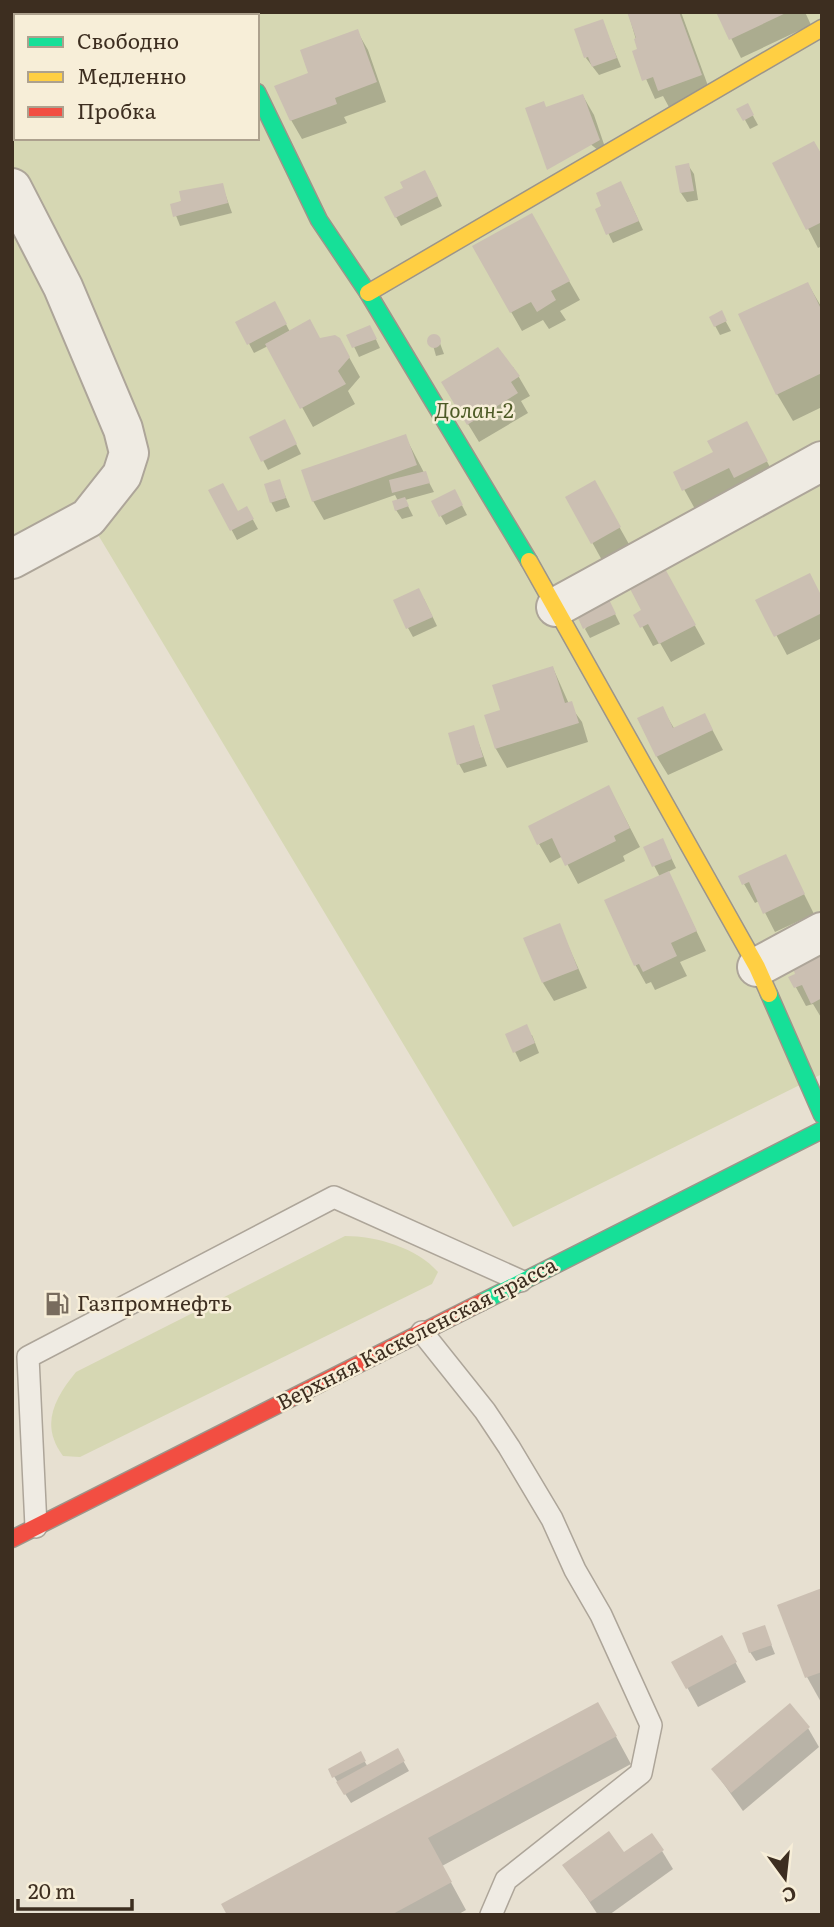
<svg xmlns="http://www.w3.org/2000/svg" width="834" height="1927" font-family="Literata,serif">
<rect width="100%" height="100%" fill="#e7e0d1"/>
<g fill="#d6d7b3" fill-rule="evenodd">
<path d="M12,12H822V1074L513,1227L88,518L122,475L12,188ZM16,16H257V138H16Z"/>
<polygon points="12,220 118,445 82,506 12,544"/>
<path d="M345,1236C377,1236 417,1248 438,1272L432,1284L80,1457L63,1456C40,1425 54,1399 76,1372Z"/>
</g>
<g fill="#0003">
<polygon points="12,12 16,20 16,31 12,32"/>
<polygon points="628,12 681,12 711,94 670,109 663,96 655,99 634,52 639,50"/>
<polygon points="718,12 805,12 811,25 741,58"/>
<polygon points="602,21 621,67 599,75 586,58"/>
<polygon points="357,31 368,50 386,102 344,117 347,123 302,139 291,120 310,74"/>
<polygon points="583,96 594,115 609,159 547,109"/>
<polygon points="747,105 758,125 750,129 739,109"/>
<polygon points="822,156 822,246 818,248 775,164"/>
<polygon points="688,165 694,174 698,200 687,202 681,193"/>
<polygon points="430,181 442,206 401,226 396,217 405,189"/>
<polygon points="222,185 232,213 180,226 172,205"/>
<polygon points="626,193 643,230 613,243 597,210"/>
<polygon points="531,215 580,300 560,311 566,320 549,329 543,320 522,331 474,247"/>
<polygon points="808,284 822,308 822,407 793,421 777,394"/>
<polygon points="275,303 290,332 320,340 339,339 360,377 348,391 355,404 313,427 268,346 254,353 238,323"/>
<polygon points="721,313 731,331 720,335 711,318"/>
<polygon points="370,327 380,348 359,357 349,336"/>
<polygon points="431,338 438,338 444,354 436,356"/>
<polygon points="513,367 530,396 521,401 528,413 479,442 454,401"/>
<polygon points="289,430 301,454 268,470 251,437"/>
<polygon points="405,436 434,492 405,500 413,516 402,519 396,510 398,501 395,495 324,520 313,501"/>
<polygon points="757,442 777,481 695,509 675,473"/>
<polygon points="279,481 290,507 276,512 271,502"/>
<polygon points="594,482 630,546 603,562 567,497"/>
<polygon points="211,491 238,513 247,509 258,529 237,540"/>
<polygon points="455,492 467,515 446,525 433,502"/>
<polygon points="673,586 705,644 671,662 660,643 653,646 636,615"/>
<polygon points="822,598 822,638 787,655 758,601"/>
<polygon points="424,599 437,626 413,637 408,628"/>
<polygon points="609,602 620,624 590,638 585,629"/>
<polygon points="553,668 569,704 582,722 588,742 507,768 496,749 486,716 502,711"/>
<polygon points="662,708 675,730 705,716 723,750 668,775 657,757"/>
<polygon points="473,727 487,766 464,773 459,764"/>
<polygon points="609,787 640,847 623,856 625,861 578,884 563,856 550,863 539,844"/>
<polygon points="645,848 667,849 676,868 668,872 706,951 680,962 687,976 655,990 651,982 646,984 636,966 607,901 660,877"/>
<polygon points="785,856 814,914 775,932 759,901 755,903 744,884"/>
<polygon points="559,925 587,988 554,1001 543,983"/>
<polygon points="822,956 822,1019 813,1004 806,1006 791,978"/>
<polygon points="507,1035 532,1035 539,1053 520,1062"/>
<polygon points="822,1590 822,1704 807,1677 780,1606"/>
<polygon points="764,1627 775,1654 756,1661 750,1652"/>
<polygon points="732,1656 746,1682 698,1707 673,1662"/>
<polygon points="808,1728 819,1747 743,1811 713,1769"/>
<polygon points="613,1731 631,1764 442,1866 466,1910 457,1915 229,1915"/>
<polygon points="397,1750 409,1771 351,1803 330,1770 360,1754 368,1767"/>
<polygon points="662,1851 673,1869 609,1915 598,1915 565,1865"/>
</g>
<g fill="#cbbfb2">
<polygon points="627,12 679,12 702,75 658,91 653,77 642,81 632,51 637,49 634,39 636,38"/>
<polygon points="716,12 788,12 729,40"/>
<polygon points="603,19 617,58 592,67 588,57 584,58 574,29"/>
<polygon points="358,29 377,82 335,98 337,104 290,121 274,86 308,73 300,50"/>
<polygon points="583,94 600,140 547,170 525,108 544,101 546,107"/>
<polygon points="748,103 754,115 743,121 736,109"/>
<polygon points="814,141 822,155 822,222 806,230 772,163"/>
<polygon points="689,163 694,191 680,193 675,166"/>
<polygon points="425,170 438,196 395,218 384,197 403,188 400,182"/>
<polygon points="621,181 639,221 606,235 595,209 601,206 596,193"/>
<polygon points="223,183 228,203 173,217 170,204 181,201 179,191"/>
<polygon points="532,213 570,281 551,291 556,300 537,312 531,302 510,313 472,246"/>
<polygon points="808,282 822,311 822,373 776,395 738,314"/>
<polygon points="275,301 287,324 247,345 235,322"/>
<polygon points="722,310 727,321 714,327 709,317"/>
<polygon points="310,319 320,338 335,335 340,338 350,357 338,371 346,384 300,409 265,344"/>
<polygon points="370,325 377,339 352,348 346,335"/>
<circle cx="434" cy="341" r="7"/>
<polygon points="498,347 520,376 511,382 518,393 467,425 441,382"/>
<polygon points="285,419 297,444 261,462 249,437"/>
<polygon points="747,421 768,461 734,478 729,468 682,491 673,472 713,452 707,441"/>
<polygon points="406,434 417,465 312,502 301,470"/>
<polygon points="426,471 430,483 392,493 389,480"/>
<polygon points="280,479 286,498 270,503 264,484"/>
<polygon points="595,480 621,527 591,544 565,497"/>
<polygon points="223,483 238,511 247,506 254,519 230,531 208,490"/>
<polygon points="455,489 463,505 439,517 431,501"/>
<polygon points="405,497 409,506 395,511 392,501"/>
<polygon points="663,565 696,625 659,644 648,624 640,628 633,615 641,610 628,585"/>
<polygon points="810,573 822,597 822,613 774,637 755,600"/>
<polygon points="419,588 433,617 406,629 393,600"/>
<polygon points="605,591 616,614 583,629 573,607"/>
<polygon points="553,666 565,703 572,701 579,723 495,749 484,715 500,710 492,685"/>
<polygon points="663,706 673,728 705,713 713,730 656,757 637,718"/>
<polygon points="474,725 483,757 457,765 448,733"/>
<polygon points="609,785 630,828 614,836 616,841 565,866 552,838 537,845 528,826"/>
<polygon points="663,838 672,859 652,867 643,847"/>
<polygon points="786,854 805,894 763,914 749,882 742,885 738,876"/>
<polygon points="669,871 697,931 671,943 677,956 643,972 639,964 634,966 604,900"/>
<polygon points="560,923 578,969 542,983 523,938"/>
<polygon points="822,954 822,998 811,1004 802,985 794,988 788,977 795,974 793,968"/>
<polygon points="527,1024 535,1043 513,1053 505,1034"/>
<polygon points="822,1588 822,1672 805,1678 777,1605"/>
<polygon points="765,1625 772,1645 749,1653 742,1633"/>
<polygon points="722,1635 737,1662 686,1689 671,1662"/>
<polygon points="598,1702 617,1736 428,1838 452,1882 391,1915 227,1915 221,1904"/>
<polygon points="790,1703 810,1727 731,1793 711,1769"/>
<polygon points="398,1748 405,1761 344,1795 336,1782"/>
<polygon points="361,1751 366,1761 332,1778 328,1769"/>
<polygon points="609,1831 624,1852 652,1833 664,1850 590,1902 562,1865"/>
</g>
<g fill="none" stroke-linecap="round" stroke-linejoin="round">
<g stroke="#ada599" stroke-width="24">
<g id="lane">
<polyline points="422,1332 485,1411 509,1447 552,1519 575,1570 601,1615 651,1725 641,1773 506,1880 491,1915"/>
<polyline points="36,1527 28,1357 334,1197 521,1281"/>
</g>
</g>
<g stroke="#ada599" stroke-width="42">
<g id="street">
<polyline points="219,12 221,16"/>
<polyline points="12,188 63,287 123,429 129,453 122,475 88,518 12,559"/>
<polyline points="556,607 822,461"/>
<polyline points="757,967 822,932"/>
</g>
</g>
<g stroke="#9c958a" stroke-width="19">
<g id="fast">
<polyline points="257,92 319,220 368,293 529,561"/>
<polyline points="769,994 822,1115"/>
<polyline points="482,1302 822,1130"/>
</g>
</g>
<g stroke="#9c958a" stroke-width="19">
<g id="slow">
<polyline points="368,293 822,28"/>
<polyline points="529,561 757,967 769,994"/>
</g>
</g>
<g stroke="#9c958a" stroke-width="19">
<polyline id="jam" points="12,1539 482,1302"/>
</g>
<use href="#lane" stroke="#efebe3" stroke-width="21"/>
<use href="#street" stroke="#efebe3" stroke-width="38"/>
<use href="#fast" stroke="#16e098" stroke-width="16"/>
<use href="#slow" stroke="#ffcf43" stroke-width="16"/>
<use href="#jam" stroke="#f24e42" stroke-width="16"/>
</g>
<defs>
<g id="fuel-bare" transform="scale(1.89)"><path d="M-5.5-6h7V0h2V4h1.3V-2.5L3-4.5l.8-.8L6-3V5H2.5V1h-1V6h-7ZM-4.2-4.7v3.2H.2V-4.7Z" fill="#786c5e" stroke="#f7eed8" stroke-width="2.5" paint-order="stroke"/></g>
</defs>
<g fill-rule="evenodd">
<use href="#fuel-bare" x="57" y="1304"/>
</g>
<g text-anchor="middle" stroke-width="5" stroke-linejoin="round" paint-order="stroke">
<g font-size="21" font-style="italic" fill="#4d5a26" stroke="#f7eed8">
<text x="474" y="418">Долан-2</text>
</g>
<g font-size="21" fill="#3d2e20" stroke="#f7eed8" text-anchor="start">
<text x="77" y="1311">Газпромнефть</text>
</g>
<g font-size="21" fill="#3d2e20" stroke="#f7eed8">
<text transform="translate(417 1334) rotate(-27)" y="7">Верхняя Каскеленская трасса</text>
</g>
</g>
<rect width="834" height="1927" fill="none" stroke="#3d2e20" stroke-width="28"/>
<rect x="14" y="14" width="245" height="126" fill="#f7eed8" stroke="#ada18e" stroke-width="2"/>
<rect x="28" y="37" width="35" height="10" fill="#16e098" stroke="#ada18e" stroke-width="2"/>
<text x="77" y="49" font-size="21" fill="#3d2e20">Свободно</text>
<rect x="28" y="72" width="35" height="10" fill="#ffcf43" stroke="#ada18e" stroke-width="2"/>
<text x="77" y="84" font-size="21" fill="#3d2e20">Медленно</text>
<rect x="28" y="107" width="35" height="10" fill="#f24e42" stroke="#ada18e" stroke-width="2"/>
<text x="77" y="119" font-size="21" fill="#3d2e20">Пробка</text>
<g transform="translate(785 1878) rotate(165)" stroke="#f7eed8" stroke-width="5" paint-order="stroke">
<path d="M0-5L12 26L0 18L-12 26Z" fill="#3d2e20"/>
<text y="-10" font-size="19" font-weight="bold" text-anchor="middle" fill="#3d2e20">С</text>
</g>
<path d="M18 1899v10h114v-10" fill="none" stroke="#3d2e20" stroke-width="3.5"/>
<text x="28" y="1899" font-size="21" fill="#3d2e20" stroke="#f7eed8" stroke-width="5" paint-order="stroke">20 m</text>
</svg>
